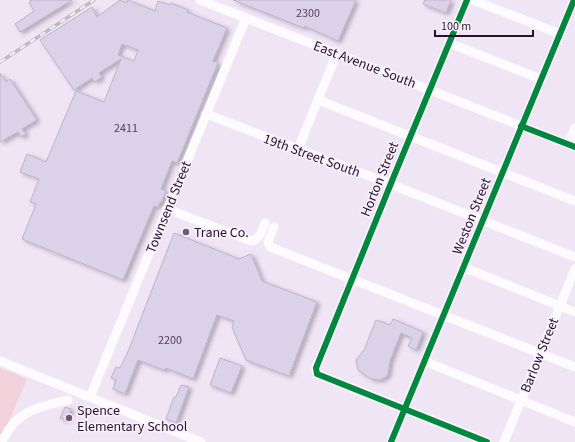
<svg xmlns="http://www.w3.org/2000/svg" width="575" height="442" font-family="'Source Sans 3',sans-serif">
<defs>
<filter id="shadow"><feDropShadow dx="3" dy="2" stdDeviation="2" flood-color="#0004"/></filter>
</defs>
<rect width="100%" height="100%" fill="#f0e5f5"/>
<polygon fill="#f3d1da" points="0,368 27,379 0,442"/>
<g fill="#dbd1e9" stroke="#bdb4c9" fill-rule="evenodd" filter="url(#shadow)">
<polygon points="30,0 72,0 20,32 15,24 34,11 29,3 31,2"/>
<path d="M120,0L127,3L128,0L155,11L158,1L170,5L171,3L188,10L187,12L227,28L213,61L218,63L177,163L172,161L161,189L166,191L161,203L160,202L158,207L154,206L123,280L22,239L36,204L30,202L39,179L20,172L27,154L46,162L76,91L104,102L121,59L99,73L102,77L95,82L92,78L74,90L40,40L92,7L97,17ZM122,44L138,50L134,61L118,55Z"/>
<polygon points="233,0 356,0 338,41 305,26 304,28"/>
<polygon points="425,0 451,0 446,13 423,4"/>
<polygon points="0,73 6,82 10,79 37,120 22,129 26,134 21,137 18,132 0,142"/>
<polygon points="174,233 239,259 251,254 262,281 317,302 289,376 246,360 232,327 234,321 217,315 193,379 166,368 164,370 138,360 125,394 113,389 116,380 111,378 116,367 120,368 127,354"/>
<polygon points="393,319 423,332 416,350 408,346 412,338 401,333 390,361 388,374 386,377 380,380 371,379 358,370 356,360 364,350 376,320 390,325"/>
<polygon points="220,358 242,366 231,393 210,385"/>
<polygon points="181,385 189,387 176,423 166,419 174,397 176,397"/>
<polygon points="65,407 71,409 66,420 60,418"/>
</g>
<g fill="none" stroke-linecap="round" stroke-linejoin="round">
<polyline stroke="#dedbe0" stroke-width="1" stroke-dasharray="1 3" stroke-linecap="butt" points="70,442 95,408"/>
<g stroke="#fdfbfe" stroke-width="9">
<polyline points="200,0 575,147"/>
<polyline points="467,0 394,176 316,368 317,374 487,442"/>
<polyline points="473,0 560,34"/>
<polyline points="449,43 541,79"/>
<polyline points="318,100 575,201"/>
<polyline points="206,114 390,184 575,257"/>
<polyline points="568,144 575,128"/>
<polyline points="298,149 337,53"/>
<path d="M167,209L251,241C260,240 262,230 265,223"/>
<polyline points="274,227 268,242 270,247 575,367"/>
<polyline points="463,267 575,312"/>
<polyline points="0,361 201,442"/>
<polyline points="424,361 575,422"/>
<polyline points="90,397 246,18"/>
<path d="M2,442C15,411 38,407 68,400"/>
<polyline points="391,442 574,0"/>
<polyline points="504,442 575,269"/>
</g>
<g stroke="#bebabf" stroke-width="3.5">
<polyline id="rail" points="0,62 94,0"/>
</g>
<use href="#rail" stroke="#faf0fe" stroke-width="2" stroke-dasharray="6" stroke-linecap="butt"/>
<g stroke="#faf0fe" stroke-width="8">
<g id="cycleway">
<polyline points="467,0 394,176 316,368 317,374 487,442"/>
<polyline points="521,126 575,147"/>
<polyline points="391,442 574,0"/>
</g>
</g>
<use href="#cycleway" stroke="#00873e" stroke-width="6"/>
</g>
<g fill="#6d5d74" stroke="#faf0fe" stroke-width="1.5">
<circle cx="186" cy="232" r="4"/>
<circle cx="69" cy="418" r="4"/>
</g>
<g text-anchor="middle" stroke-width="3" stroke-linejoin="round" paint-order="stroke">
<g font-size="12" fill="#53435d">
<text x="308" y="17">2300</text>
<text x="126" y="132">2411</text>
<text x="170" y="344">2200</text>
</g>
<g font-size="14" fill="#26142e" stroke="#faf0fe">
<text transform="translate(365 64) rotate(21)" y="5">East Avenue South</text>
<text transform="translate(312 155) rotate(20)" y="5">19th Street South</text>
<text transform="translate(379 179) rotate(-68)" y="5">Horton Street</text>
<text transform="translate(168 207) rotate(-68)" y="5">Townsend Street</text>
<text transform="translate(471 216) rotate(-68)" y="5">Weston Street</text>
<text transform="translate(539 355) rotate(-68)" y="5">Barlow Street</text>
</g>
<g font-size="14" fill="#26142e" stroke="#faf0fe" text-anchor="start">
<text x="194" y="237">Trane Co.</text>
<text x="77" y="415">Spence<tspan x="77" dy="16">Elementary School</tspan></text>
</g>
</g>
<path d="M435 30v6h98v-6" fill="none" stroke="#26142e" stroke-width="2"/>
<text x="441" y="30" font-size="12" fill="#26142e" stroke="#faf0fe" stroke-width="3" paint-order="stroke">100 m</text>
</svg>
